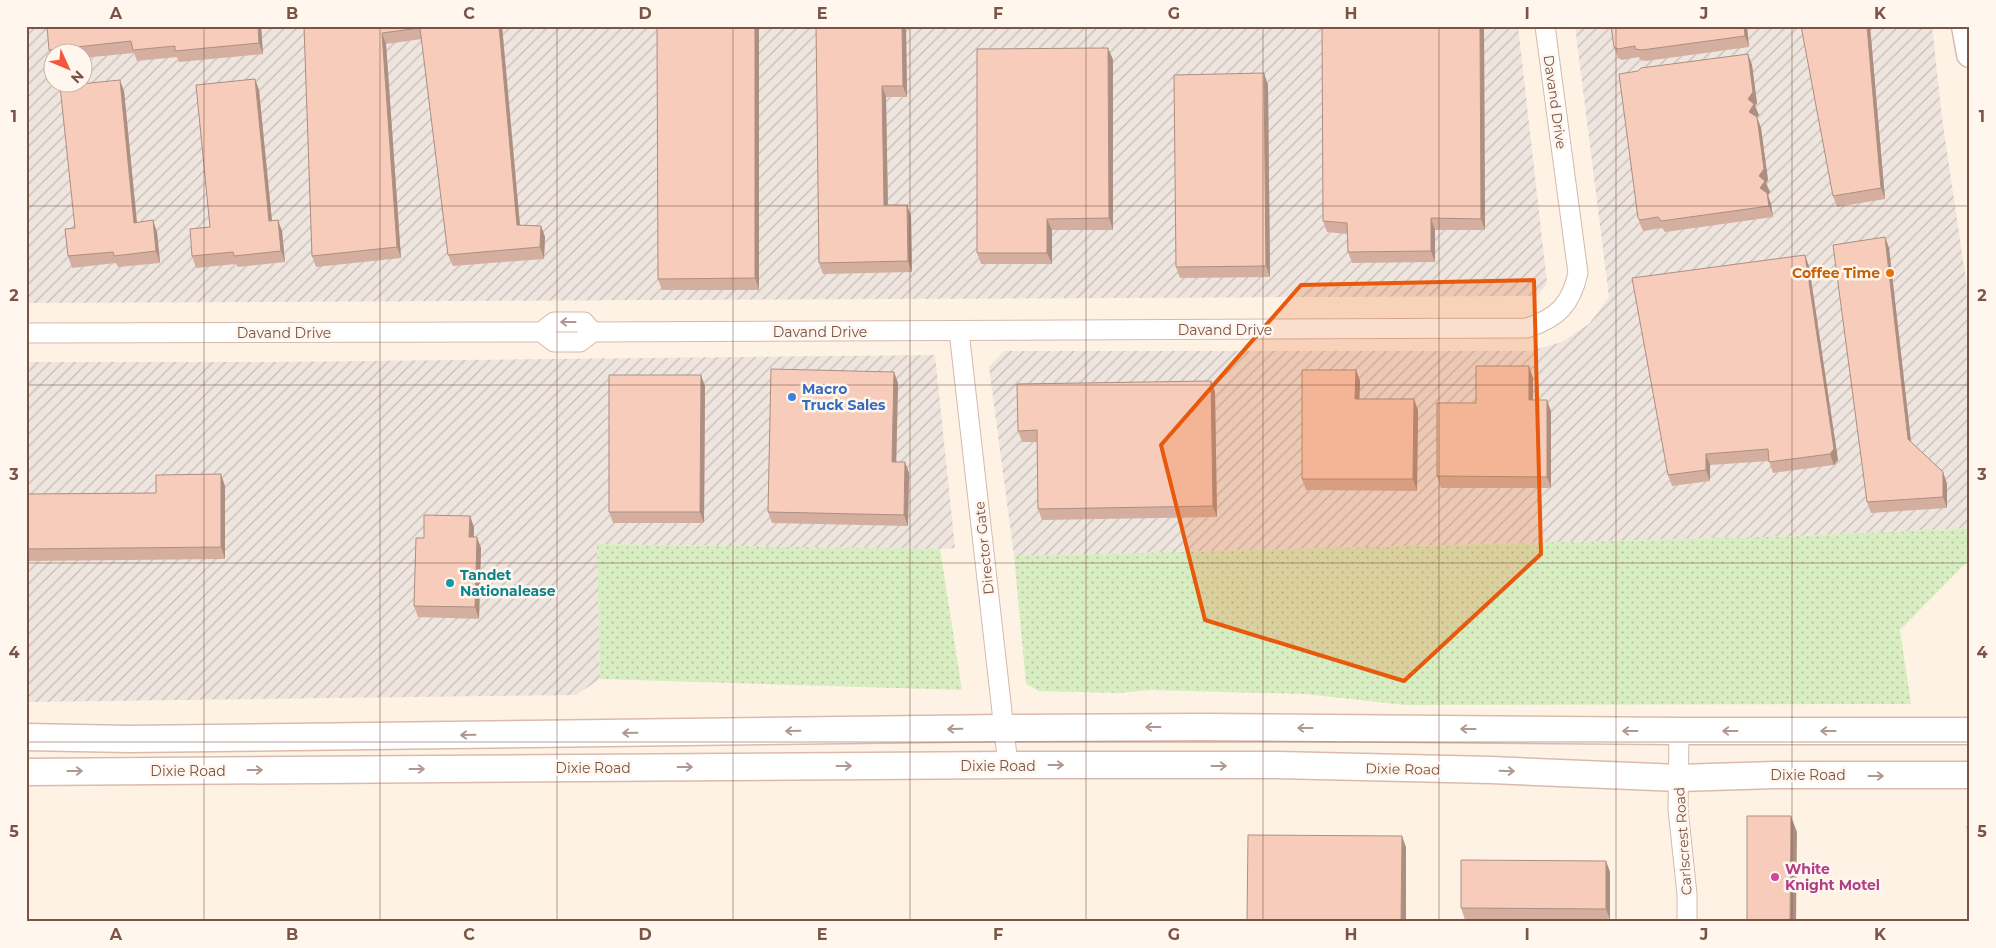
<svg xmlns="http://www.w3.org/2000/svg" width="1996" height="948" font-family="Montserrat,sans-serif">
<defs>
<pattern id="industrial-furrows" width="10" height="10" patternUnits="userSpaceOnUse" patternTransform="scale(1.25)"><rect width="10" height="10" fill="#eee5df"/><path d="M-1 1l2-2M0 10L10 0M9 11l2-2" fill="none" stroke="#c6bcb7"/></pattern>
<pattern id="grass-dots" width="8" height="8" patternUnits="userSpaceOnUse" patternTransform="scale(1.25)"><rect width="8" height="8" fill="#d8eec2"/><path d="M2 2h.1M6 6h.1" fill="none" stroke="#b4c39f" stroke-width="1.8" stroke-linecap="round"/></pattern>
</defs>
<rect width="100%" height="100%" fill="#fef2e5"/>
<g fill="url(#industrial-furrows)" fill-rule="evenodd">
<path d="M26,26H1518L1547,283L1538,296L26,303ZM52,52H82V82H52Z"/>
<polygon points="1575,26 1932,26 1942,118 1970,308 1970,528 1799,536 1014,556 989,367 1004,351 1530,351 1562,342 1589,324 1609,297"/>
<polygon points="935,355 955,548 940,549 597,544 600,679 576,695 26,702 26,362 271,362"/>
</g>
<g fill="url(#grass-dots)">
<polygon points="1970,528 1970,559 1900,630 1911,704 1405,705 1305,694 1150,690 1118,693 1039,691 1026,684 1014,556 1799,536"/>
<polygon points="597,544 940,549 962,690 600,679"/>
</g>
<g fill="none" stroke-linecap="round" stroke-linejoin="round">
<g stroke="#d4baac" stroke-width="21">
<g id="minor">
<polyline points="959,331 1008,765"/>
<polyline points="541,332 554,322 584,322 593,332"/>
<path d="M26,333L541,332L554,342H580L593,332L1527,328C1558,318 1571,304 1578,273L1545,26"/>
<polyline points="1679,731 1678,809 1687,894 1687,922"/>
</g>
</g>
<g stroke="#dabbab" stroke-width="29">
<g id="secondary">
<polyline points="1965,26 1970,54"/>
<polyline points="26,737 129,739 1004,728 1202,727 1679,731 1970,731"/>
<polyline points="26,772 1008,765 1277,765 1491,770 1679,778 1775,775 1970,775"/>
</g>
</g>
<use href="#minor" stroke="#fff" stroke-width="19"/>
<use href="#secondary" stroke="#fff" stroke-width="26"/>
</g>
<g fill="#d4afa0">
<polygon points="261,26 263,54 179,62 177,57 137,61 134,53 82,58 82,52 52,52 52,59 49,50"/>
<polygon points="304,26 502,26 520,226 541,226 545,237 544,259 453,266 448,255 422,39 386,44 401,258 316,267 312,256"/>
<polygon points="759,26 759,290 662,290 658,279"/>
<polygon points="816,26 906,26 907,97 886,97 888,205 907,205 911,216 912,272 823,274 819,263"/>
<polygon points="1322,26 1484,26 1485,230 1435,230 1435,262 1352,263 1348,252 1347,234 1327,232 1323,221"/>
<polygon points="1747,26 1749,47 1646,61 1640,60 1639,57 1622,60 1618,58 1614,47"/>
<polygon points="1870,26 1885,199 1837,207 1833,196"/>
<polygon points="1108,48 1113,60 1113,230 1052,230 1052,264 981,264 977,253"/>
<polygon points="1748,54 1752,65 1757,103 1755,106 1759,115 1757,117 1761,128 1768,180 1766,183 1770,192 1768,195 1771,204 1773,217 1665,232 1662,228 1644,231 1642,229 1638,218"/>
<polygon points="255,79 259,90 272,221 282,231 285,262 238,267 236,264 196,268 192,256 210,227"/>
<polygon points="1268,85 1270,277 1180,278 1176,267"/>
<polygon points="124,91 137,222 157,232 160,263 118,267 116,263 72,268 68,256 75,228"/>
<polygon points="1885,237 1889,248 1911,442 1943,472 1947,484 1947,508 1871,513 1867,502"/>
<polygon points="1809,266 1838,460 1834,465 1773,473 1769,461 1710,465 1710,481 1672,486 1668,475"/>
<polygon points="1356,370 1360,381 1359,399 1418,410 1417,491 1306,490 1302,479"/>
<polygon points="1533,378 1533,400 1551,411 1551,488 1441,488 1437,476 1476,403"/>
<polygon points="1211,381 1215,392 1217,517 1042,520 1038,509 1037,442 1022,442 1018,431"/>
<polygon points="898,383 896,462 905,462 909,473 908,526 772,523 768,512"/>
<polygon points="705,386 704,523 613,523 609,512"/>
<polygon points="225,486 225,559 26,561 26,494 156,493"/>
<polygon points="474,527 474,537 481,548 479,619 418,617 414,606 424,538"/>
<polygon points="1606,861 1610,872 1610,920 1465,920 1461,908"/>
</g>
<g fill="#ad8f82">
<polygon points="258,26 261,26 263,54 259,43"/>
<polygon points="499,26 502,26 521,237 517,225"/>
<polygon points="755,26 759,26 759,290 755,278"/>
<polygon points="902,26 906,26 907,97 903,86"/>
<polygon points="1480,26 1484,26 1485,230 1481,219"/>
<polygon points="1744,26 1747,26 1749,47 1745,36"/>
<polygon points="1867,26 1870,26 1885,199 1881,188"/>
<polygon points="382,33 386,44 401,258 397,247"/>
<polygon points="1108,48 1113,60 1113,230 1109,218"/>
<polygon points="1748,54 1752,65 1757,103 1755,106 1759,115 1757,117 1761,128 1768,180 1766,183 1770,192 1768,195 1771,204 1773,217 1769,206 1760,188 1749,112 1748,99"/>
<polygon points="1264,73 1268,85 1270,277 1266,266"/>
<polygon points="255,79 259,90 273,232 269,221"/>
<polygon points="120,80 124,91 138,234 134,223"/>
<polygon points="882,86 886,97 888,216 884,205"/>
<polygon points="907,205 911,216 912,272 908,261"/>
<polygon points="1431,218 1435,230 1435,262 1431,251"/>
<polygon points="1047,219 1052,230 1052,264 1047,253"/>
<polygon points="153,220 157,232 160,263 156,251"/>
<polygon points="278,220 282,231 285,262 281,251"/>
<polygon points="541,226 545,237 544,259 540,247"/>
<polygon points="1885,237 1889,248 1912,450 1908,439"/>
<polygon points="1805,255 1809,266 1838,460 1834,465 1830,454"/>
<polygon points="1529,366 1533,378 1533,411 1529,400"/>
<polygon points="1356,370 1360,381 1359,410 1355,399"/>
<polygon points="894,372 898,383 896,473 892,462"/>
<polygon points="701,375 705,386 704,523 700,512"/>
<polygon points="1211,381 1215,392 1217,517 1213,506"/>
<polygon points="1414,399 1418,410 1417,491 1413,479"/>
<polygon points="1547,400 1551,411 1551,488 1547,477"/>
<polygon points="1706,454 1710,465 1710,481 1706,470"/>
<polygon points="905,462 909,473 908,526 904,515"/>
<polygon points="1943,472 1947,484 1947,508 1943,497"/>
<polygon points="221,474 225,486 225,559 221,547"/>
<polygon points="470,516 474,527 473,548 469,537"/>
<polygon points="477,537 481,548 479,619 475,607"/>
<polygon points="1791,816 1797,832 1796,922 1790,922"/>
<polygon points="1402,836 1406,847 1406,922 1401,922"/>
<polygon points="1606,861 1610,872 1610,920 1606,909"/>
</g>
<g fill="#f7ccba" stroke="#ad8f82">
<polygon points="47,26 258,26 259,43 175,51 175,46 133,50 131,41 49,50"/>
<polygon points="304,26 499,26 517,225 541,226 540,247 448,255 420,28 382,33 397,247 312,256"/>
<polygon points="657,26 755,26 755,278 658,279"/>
<polygon points="816,26 902,26 903,86 882,86 884,205 907,205 908,261 819,263"/>
<polygon points="1322,26 1480,26 1481,219 1431,218 1431,251 1348,252 1347,223 1323,221"/>
<polygon points="1611,26 1744,26 1745,36 1642,50 1635,49 1635,46 1618,49 1614,47"/>
<polygon points="1801,26 1867,26 1881,188 1833,196"/>
<polygon points="1108,48 1109,218 1047,219 1047,253 977,253 977,49"/>
<polygon points="1748,54 1753,92 1748,99 1754,104 1749,112 1757,117 1764,169 1759,176 1765,181 1760,188 1767,193 1769,206 1661,221 1658,217 1640,220 1638,218 1619,74 1638,71 1641,68"/>
<polygon points="1264,73 1266,266 1176,267 1174,75"/>
<polygon points="255,79 269,221 278,220 281,251 234,256 233,252 192,256 190,229 210,227 196,85"/>
<polygon points="120,80 134,223 153,220 156,251 114,256 113,252 68,256 65,229 75,228 60,86"/>
<polygon points="1885,237 1908,439 1943,472 1943,497 1867,502 1833,245"/>
<polygon points="1805,255 1834,449 1830,454 1769,462 1768,449 1706,454 1706,470 1668,475 1632,278"/>
<polygon points="1476,366 1529,366 1529,400 1547,400 1547,477 1437,476 1437,403 1476,403"/>
<polygon points="771,369 894,372 892,462 905,462 904,515 768,512"/>
<polygon points="1302,370 1356,370 1355,399 1414,399 1413,479 1302,479"/>
<polygon points="609,375 701,375 700,512 609,512"/>
<polygon points="1211,381 1213,506 1038,509 1037,430 1018,431 1017,384"/>
<polygon points="221,474 221,547 26,549 26,494 156,493 156,475"/>
<polygon points="424,515 470,516 469,537 477,537 475,607 414,606 416,538 424,538"/>
<polygon points="1747,816 1791,816 1790,922 1747,922"/>
<polygon points="1967,826 1970,826 1970,851"/>
<polygon points="1248,835 1402,836 1401,922 1247,922"/>
<polygon points="1461,860 1606,861 1606,909 1461,908"/>
</g>
<defs><path id="oneway-shaft" d="M-6 0H5M1.5-3L5.5 0L1.5 3" fill="none" stroke-width="1.6" stroke-linecap="round" stroke-linejoin="round" transform="scale(1.25)"/></defs>
<g stroke="#b09891">
<use href="#oneway-shaft" transform="translate(568 322) rotate(180)"/>
<use href="#oneway-shaft" transform="translate(1153 727) rotate(180)"/>
<use href="#oneway-shaft" transform="translate(1305 728) rotate(-180)"/>
<use href="#oneway-shaft" transform="translate(955 729) rotate(179)"/>
<use href="#oneway-shaft" transform="translate(1468 729) rotate(-180)"/>
<use href="#oneway-shaft" transform="translate(793 731) rotate(179)"/>
<use href="#oneway-shaft" transform="translate(1630 731) rotate(-180)"/>
<use href="#oneway-shaft" transform="translate(1730 731) rotate(180)"/>
<use href="#oneway-shaft" transform="translate(1828 731) rotate(180)"/>
<use href="#oneway-shaft" transform="translate(630 733) rotate(179)"/>
<use href="#oneway-shaft" transform="translate(468 735) rotate(179)"/>
<use href="#oneway-shaft" transform="translate(1056 765)"/>
<use href="#oneway-shaft" transform="translate(844 766)"/>
<use href="#oneway-shaft" transform="translate(1219 766)"/>
<use href="#oneway-shaft" transform="translate(685 767)"/>
<use href="#oneway-shaft" transform="translate(417 769)"/>
<use href="#oneway-shaft" transform="translate(255 770)"/>
<use href="#oneway-shaft" transform="translate(75 771)"/>
<use href="#oneway-shaft" transform="translate(1507 771) rotate(2)"/>
<use href="#oneway-shaft" transform="translate(1876 776)"/>
</g>
<path fill="#e8590c" fill-opacity="0.2" stroke="#e8590c" stroke-width="4" stroke-linejoin="round" d="M1534,280L1541,554L1404,681L1205,620L1161,445L1301,285Z"/>
<path fill="none" stroke="#7b5447" stroke-width="1" stroke-opacity="0.55" d="M204,26V922M380,26V922M557,26V922M733,26V922M910,26V922M1086,26V922M1263,26V922M1439,26V922M1616,26V922M1792,26V922M26,206H1970M26,385H1970M26,563H1970M26,742H1970"/>
<circle fill="#e8710a" stroke="#fff6ee" stroke-width="2" cx="1890" cy="273" r="5"/>
<circle fill="#3f7fe0" stroke="#fff6ee" stroke-width="2" cx="792" cy="397" r="5"/>
<circle fill="#0f9aa8" stroke="#fff6ee" stroke-width="2" cx="450" cy="583" r="5"/>
<circle fill="#d1479c" stroke="#fff6ee" stroke-width="2" cx="1775" cy="877" r="5"/>
<g text-anchor="middle" stroke-width="5" stroke-linejoin="round" paint-order="stroke">
<g font-size="14" fill="#7b5447" stroke="#fff6ee">
<text transform="translate(1555 102) rotate(82)" y="5">Davand Drive</text>
<text x="1225" y="335">Davand Drive</text>
<text x="820" y="337">Davand Drive</text>
<text x="284" y="338">Davand Drive</text>
<text transform="translate(984 548) rotate(-96)" y="5">Director Gate</text>
<text x="998" y="771">Dixie Road</text>
<text x="593" y="773">Dixie Road</text>
<text transform="translate(1403 769) rotate(1)" y="5">Dixie Road</text>
<text x="188" y="776">Dixie Road</text>
<text x="1808" y="780">Dixie Road</text>
<text transform="translate(1683 841) rotate(-94)" y="5">Carlscrest Road</text>
</g>
<g font-size="14" font-weight="bold" fill="#c56008" stroke="#fff6ee" text-anchor="end">
<text x="1880" y="278">Coffee Time</text>
</g>
<g font-size="14" font-weight="bold" fill="#366cbe" stroke="#fff6ee" text-anchor="start">
<text x="802" y="394">Macro<tspan x="802" dy="16">Truck Sales</tspan></text>
</g>
<g font-size="14" font-weight="bold" fill="#0d838f" stroke="#fff6ee" text-anchor="start">
<text x="460" y="580">Tandet<tspan x="460" dy="16">Nationalease</tspan></text>
</g>
<g font-size="14" font-weight="bold" fill="#b23c85" stroke="#fff6ee" text-anchor="start">
<text x="1785" y="874">White<tspan x="1785" dy="16">Knight Motel</tspan></text>
</g>
</g>
<rect width="1996" height="948" fill="none" stroke="#fff6ee" stroke-width="55"/>
<g transform="translate(68 68) rotate(134)"><circle r="24" fill="#fff6ee" stroke="#cab5ab"/>
<path d="M0-4L9 19L0 12L-9 19Z" fill="#f5553e"/>
<text y="-8" font-size="14" font-weight="bold" text-anchor="middle" fill="#7b5447">N</text>
</g>
<rect x="28" y="28" width="1940" height="892" fill="none" stroke="#7b5447" stroke-width="2"/>
<g font-size="16" text-anchor="middle" font-weight="bold" fill="#7b5447">
<text x="116" y="19">A</text>
<text x="292" y="19">B</text>
<text x="469" y="19">C</text>
<text x="645" y="19">D</text>
<text x="822" y="19">E</text>
<text x="998" y="19">F</text>
<text x="1174" y="19">G</text>
<text x="1351" y="19">H</text>
<text x="1527" y="19">I</text>
<text x="1704" y="19">J</text>
<text x="1880" y="19">K</text>
<text x="14" y="122">1</text>
<text x="1982" y="122">1</text>
<text x="14" y="301">2</text>
<text x="1982" y="301">2</text>
<text x="14" y="480">3</text>
<text x="1982" y="480">3</text>
<text x="14" y="658">4</text>
<text x="1982" y="658">4</text>
<text x="14" y="837">5</text>
<text x="1982" y="837">5</text>
<text x="116" y="940">A</text>
<text x="292" y="940">B</text>
<text x="469" y="940">C</text>
<text x="645" y="940">D</text>
<text x="822" y="940">E</text>
<text x="998" y="940">F</text>
<text x="1174" y="940">G</text>
<text x="1351" y="940">H</text>
<text x="1527" y="940">I</text>
<text x="1704" y="940">J</text>
<text x="1880" y="940">K</text>
</g>
</svg>
